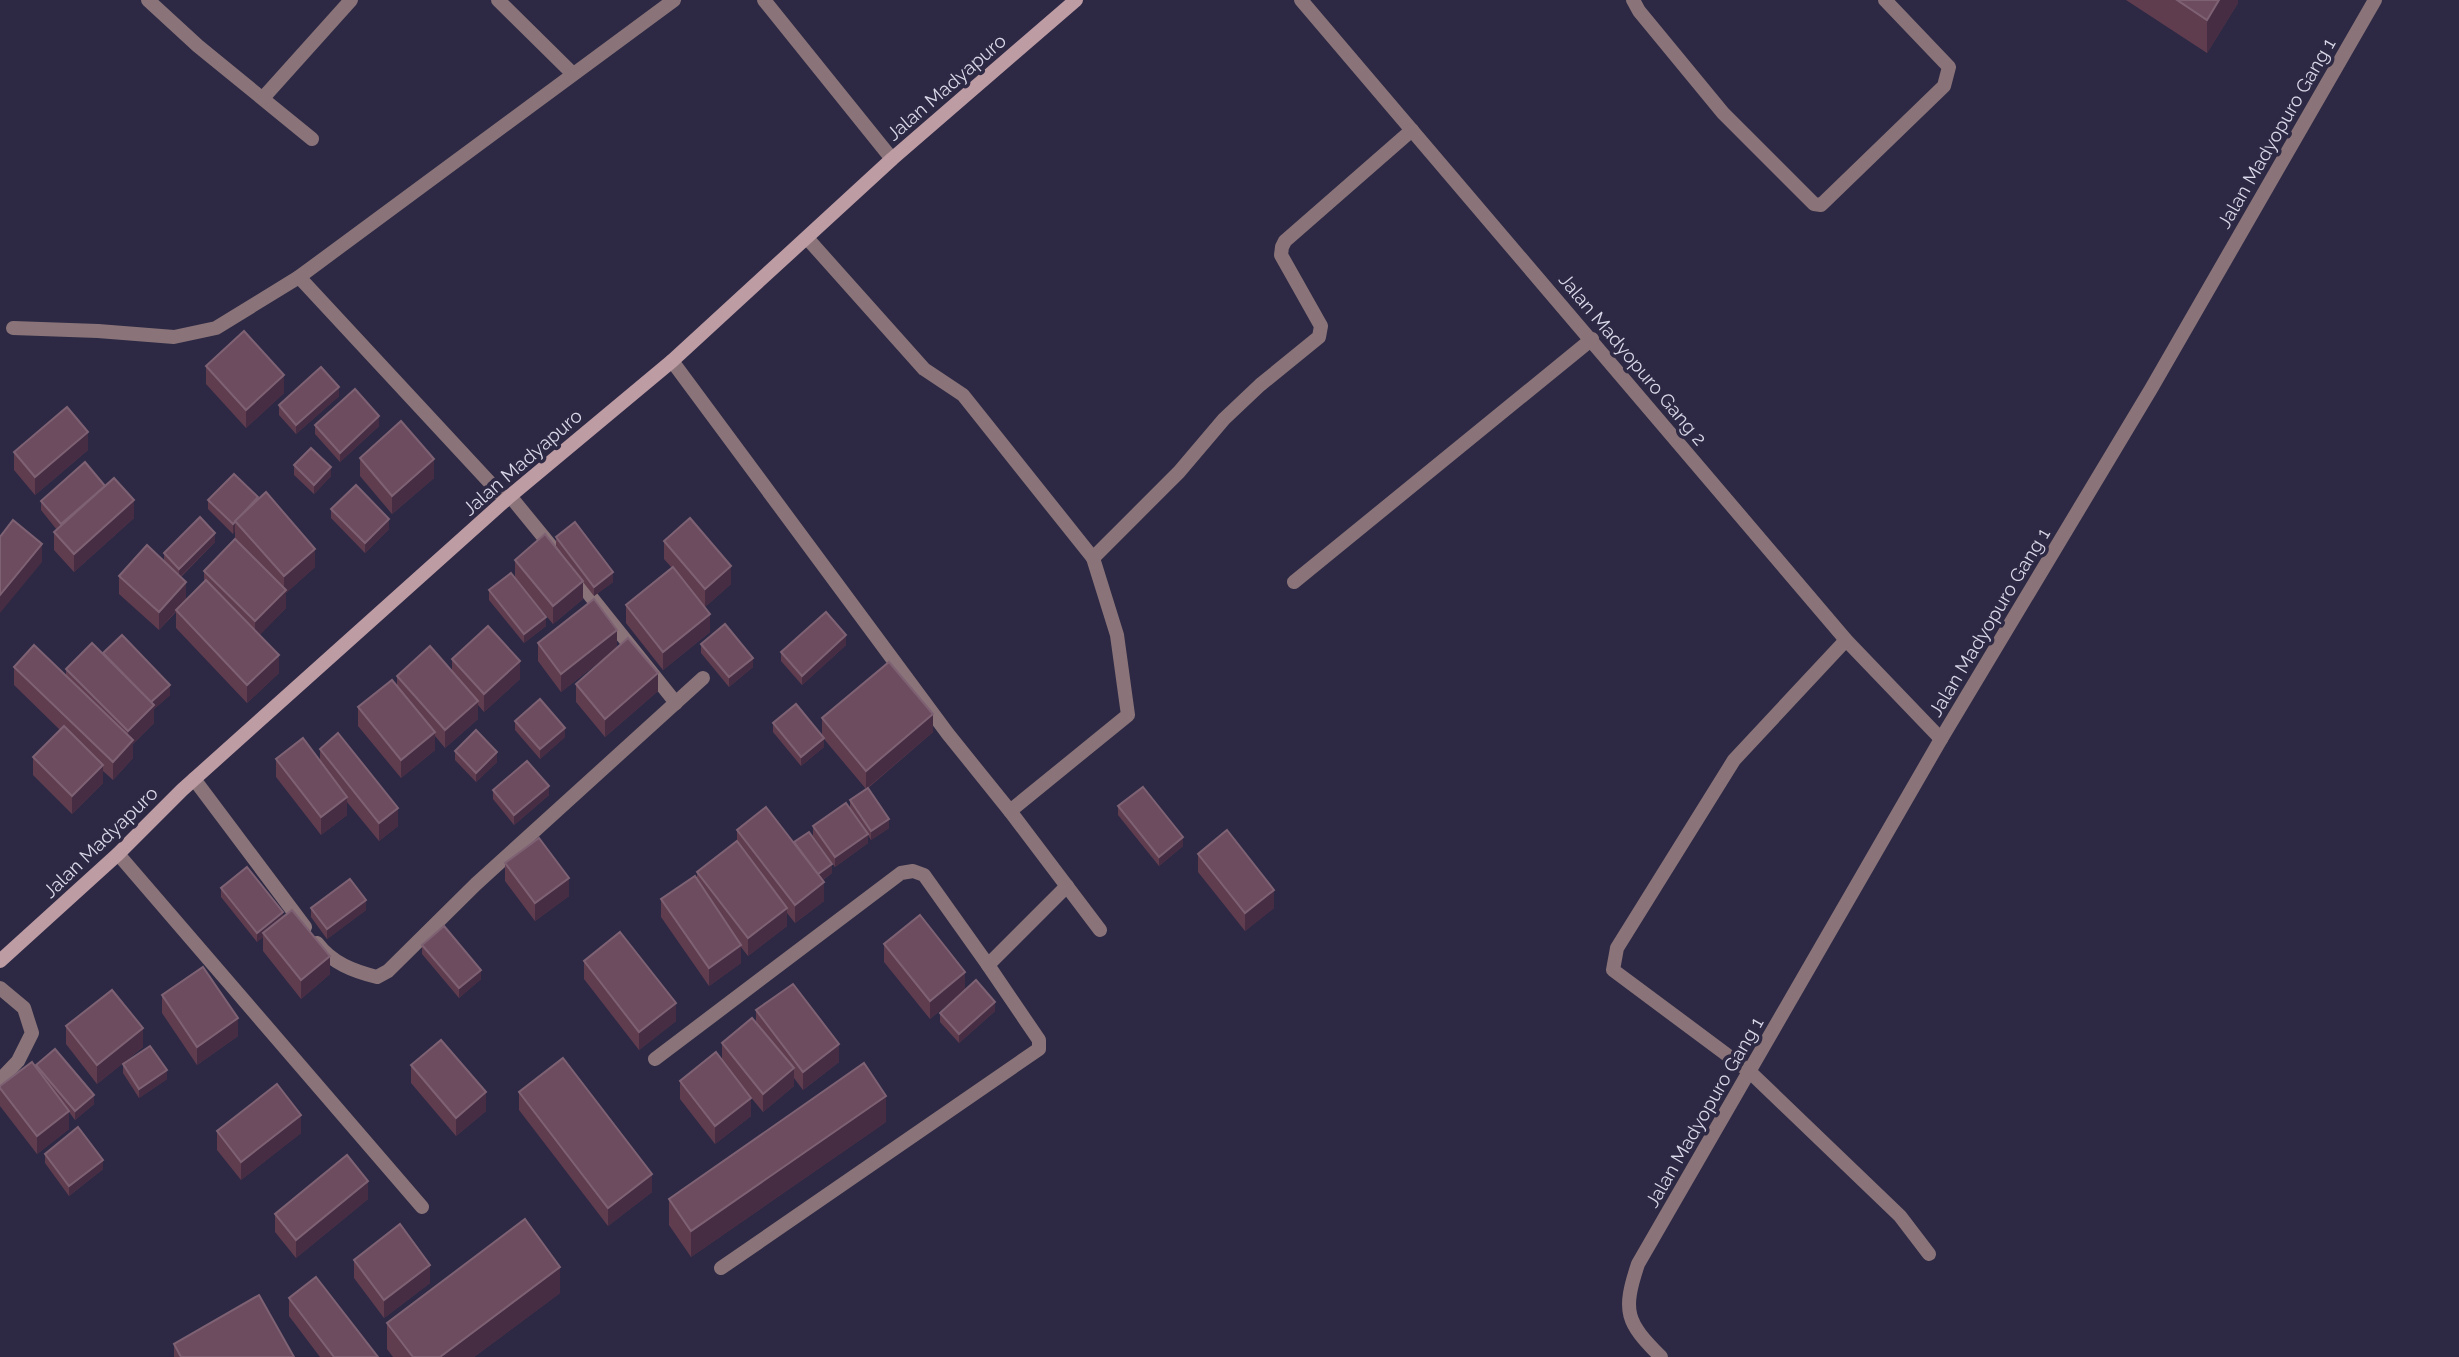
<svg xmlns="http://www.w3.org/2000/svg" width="2459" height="1357" font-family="Raleway,sans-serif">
<rect width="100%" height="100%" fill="#2d2944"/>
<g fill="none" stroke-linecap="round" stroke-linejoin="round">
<g stroke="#8a7479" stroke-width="14">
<polyline points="148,0 198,46 312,139"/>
<polyline points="498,0 572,73"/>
<polyline points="764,0 892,159"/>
<polyline points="1301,0 1846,640 1941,739"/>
<polyline points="1633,0 1639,11 1723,113 1814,204 1821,205 1944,86 1949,67 1885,0"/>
<polyline points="263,98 351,0"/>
<polyline points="807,238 924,369 963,395 1093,558 1117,635 1128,715 1010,811"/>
<polyline points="299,277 506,500"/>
<polyline points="13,328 98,331 174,337 216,328 299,277 674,0"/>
<polyline points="672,361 948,734 1010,811 1100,930"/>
<polyline points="510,496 555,551"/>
<polyline points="1093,558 1179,472 1224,419 1260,385 1319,337 1321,326 1281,255 1282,247 1285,241 1412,130"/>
<polyline points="572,573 676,703"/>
<polyline points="1294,582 1592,339"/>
<polyline points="1846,640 1734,760 1617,948 1613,970 1750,1072 1900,1216 1929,1254"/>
<polyline points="194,779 305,927"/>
<polyline points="118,854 422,1207"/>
<path d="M317,943C332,963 353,971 377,977L388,971L476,884L703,678"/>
<polyline points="0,988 24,1008 32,1033 18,1061 0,1080"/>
<polyline points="655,1059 901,873 913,871 924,875 988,965"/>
<polyline points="721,1268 1039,1049 1039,1040 988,965 1067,886"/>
<path d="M1661,1357C1626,1322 1622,1312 1638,1264L1941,739L2151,389L2375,0"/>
</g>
<polyline stroke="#be9ca4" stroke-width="14" points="0,961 118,854 182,790 510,496 672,361 892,159 1076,0"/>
</g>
<g fill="#603c4f">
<polygon points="2126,0 2238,0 2238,3 2207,53"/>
<polygon points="206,366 284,393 246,428 206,384"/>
<polygon points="339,396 296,434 279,415 279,405"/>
<polygon points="315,425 379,426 340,462 315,434"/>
<polygon points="88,450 35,495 14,470 14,452"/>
<polygon points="360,458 434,478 392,514 360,476"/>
<polygon points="294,465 331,476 314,494 294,475"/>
<polygon points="258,499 315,567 286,593 286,608 259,635 279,673 247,703 176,628 176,612 159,630 119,594 119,576 164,561 164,553 215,542 181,577 186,600 204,582 204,571 243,547 235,539 235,531 233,534 208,509 208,500"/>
<polygon points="41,501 134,518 74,572 54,550 54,532 57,530 41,510"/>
<polygon points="331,509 389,529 365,553 331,518"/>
<polygon points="556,537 613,582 594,596 583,582 583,599 553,624 515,578 515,560 571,566 556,546"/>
<polygon points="664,541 731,584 705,607 693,592 710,632 663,670 626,623 626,605 672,568 664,559"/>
<polygon points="489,590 546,626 524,643 489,600"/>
<polygon points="538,643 617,648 658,691 605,737 576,702 576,684 617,648 561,692 538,661"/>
<polygon points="701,644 753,667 729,687 701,653"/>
<polygon points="846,645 802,685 781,661 781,652"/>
<polygon points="103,653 170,695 154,709 154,723 133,744 133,758 113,780 103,771 103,783 72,814 33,775 33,757 60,730 14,685 14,667 66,675 66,669"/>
<polygon points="452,659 520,679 484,712 478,705 478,719 445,748 435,736 435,750 401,778 358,726 358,707 397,686 397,676 452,671"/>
<polygon points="822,718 933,732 867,789 889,828 871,840 868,835 868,843 835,867 813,836 813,826 850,809 850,800 866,789 824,739 824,747 801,766 773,732 773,723 822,735"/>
<polygon points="515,721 565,737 540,759 515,730"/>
<polygon points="320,749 398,826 379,841 347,802 347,815 321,835 276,777 276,759 320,760"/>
<polygon points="455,751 497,762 476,782 455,760"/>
<polygon points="493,790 549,795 514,825 493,799"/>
<polygon points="1118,806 1183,846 1159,866 1118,815"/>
<polygon points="737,830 794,843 832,873 823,880 824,901 795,923 787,913 787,926 748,956 741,947 741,963 709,986 661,917 661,899 697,879 697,872 737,842"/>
<polygon points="1198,854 1274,908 1245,931 1198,872"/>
<polygon points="505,863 569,896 535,921 505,881"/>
<polygon points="221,888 283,917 330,974 301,999 263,951 263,937 257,942 221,897"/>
<polygon points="311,908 366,910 327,939 311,917"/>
<polygon points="884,944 965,990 995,1011 959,1043 940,1022 940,1013 960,994 930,1019 884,962"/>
<polygon points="422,945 481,979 459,998 422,954"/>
<polygon points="584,961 676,1021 639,1050 584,979"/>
<polygon points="162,995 238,1036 197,1065 162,1013"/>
<polygon points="756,1010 839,1062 803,1090 794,1078 794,1086 763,1112 734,1077 751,1116 715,1144 680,1099 680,1081 722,1060 722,1043 756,1023"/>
<polygon points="66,1026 143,1047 97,1084 66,1044"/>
<polygon points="123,1064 167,1079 139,1098 123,1073"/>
<polygon points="36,1065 94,1104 75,1120 69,1112 69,1129 37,1154 0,1106 0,1086 36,1068"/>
<polygon points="411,1065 486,1111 456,1136 411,1083"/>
<polygon points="519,1092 652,1192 608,1226 519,1110"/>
<polygon points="886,1122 691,1257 669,1225 669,1199"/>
<polygon points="217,1131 301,1133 241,1180 217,1150"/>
<polygon points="45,1154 103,1169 69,1196 45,1163"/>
<polygon points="368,1199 296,1258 275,1232 275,1214"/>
<polygon points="354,1260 430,1283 384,1318 354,1278"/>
<polygon points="560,1293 474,1357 393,1357 387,1349 387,1323"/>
<polygon points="289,1298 378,1357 320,1357 289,1316"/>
<polygon points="174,1344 294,1357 174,1357"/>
</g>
<g fill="#462d43">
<polygon points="2219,0 2238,0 2238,3 2207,53 2207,20"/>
<polygon points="284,375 284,393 246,428 246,410"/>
<polygon points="339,387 339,396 296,434 296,425"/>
<polygon points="379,416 379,426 340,462 340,453"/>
<polygon points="88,432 88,450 35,495 35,477"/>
<polygon points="434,459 434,478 392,514 392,496"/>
<polygon points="331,467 331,476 314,494 314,485"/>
<polygon points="134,500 134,518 74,572 74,554"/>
<polygon points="389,519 389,529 365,553 365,543"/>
<polygon points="235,522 235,531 233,534 233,524"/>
<polygon points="215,533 215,542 179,578 179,569"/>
<polygon points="42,544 42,562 0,613 0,595"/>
<polygon points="315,549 315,567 286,593 286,608 255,640 255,621 284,591 284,576"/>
<polygon points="731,566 731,584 705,607 705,589"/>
<polygon points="613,572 613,582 594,596 594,587"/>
<polygon points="583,581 583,599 553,624 553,606"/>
<polygon points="186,582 186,600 159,630 159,612"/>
<polygon points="710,614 710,632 663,670 663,652"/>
<polygon points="546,617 546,626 524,643 524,634"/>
<polygon points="617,630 617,648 561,692 561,674"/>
<polygon points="846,635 846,645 802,685 802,676"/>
<polygon points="279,655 279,673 247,703 247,685"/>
<polygon points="753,658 753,667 729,687 729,677"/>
<polygon points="520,661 520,679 484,712 484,694"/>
<polygon points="658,673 658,691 605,737 605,719"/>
<polygon points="170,685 170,695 154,709 154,723 133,744 133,758 113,780 113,762 128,746 128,731 149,704"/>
<polygon points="478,701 478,719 445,748 445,730"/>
<polygon points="933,714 933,732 866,789 866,771"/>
<polygon points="565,728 565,737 540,759 540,749"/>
<polygon points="435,732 435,750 401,778 401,760"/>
<polygon points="824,738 824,747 801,766 801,757"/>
<polygon points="497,752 497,762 476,782 476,773"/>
<polygon points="103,765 103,783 72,814 72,796"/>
<polygon points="549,786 549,795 514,825 514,815"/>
<polygon points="347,797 347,815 321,835 321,817"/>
<polygon points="398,808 398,826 379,841 379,823"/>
<polygon points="889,819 889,828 871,840 871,831"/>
<polygon points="868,834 868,843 835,867 835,857"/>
<polygon points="1183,837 1183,846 1159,866 1159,857"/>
<polygon points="832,864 832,873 817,884 817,874"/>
<polygon points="569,878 569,896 535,921 535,903"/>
<polygon points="824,882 824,901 795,923 795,905"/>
<polygon points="1274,890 1274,908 1245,931 1245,913"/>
<polygon points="366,900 366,910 327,939 327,929"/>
<polygon points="787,908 787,926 748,956 748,938"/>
<polygon points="283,912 283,921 263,933 263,937 257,942 257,933"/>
<polygon points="741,945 741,963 709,986 709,968"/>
<polygon points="330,956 330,974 301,999 301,980"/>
<polygon points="481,970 481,979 459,998 459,988"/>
<polygon points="965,972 965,990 930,1019 930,1001"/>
<polygon points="995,1002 995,1011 959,1043 959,1034"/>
<polygon points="676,1003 676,1021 639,1050 639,1032"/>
<polygon points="238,1018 238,1036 197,1065 197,1047"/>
<polygon points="143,1028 143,1047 97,1084 97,1065"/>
<polygon points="839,1044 839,1062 803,1090 803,1072"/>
<polygon points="794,1068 794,1086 763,1112 763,1094"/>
<polygon points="167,1070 167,1079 139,1098 139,1089"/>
<polygon points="486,1092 486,1111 456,1136 456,1118"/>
<polygon points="94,1095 94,1104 75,1120 75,1111"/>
<polygon points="886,1096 886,1122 691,1257 691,1231"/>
<polygon points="751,1098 751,1116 715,1144 715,1126"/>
<polygon points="69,1111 69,1129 37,1154 37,1136"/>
<polygon points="301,1115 301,1133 241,1180 241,1162"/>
<polygon points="103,1160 103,1169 69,1196 69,1186"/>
<polygon points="652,1174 652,1192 608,1226 608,1208"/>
<polygon points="368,1181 368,1199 296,1258 296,1240"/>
<polygon points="430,1265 430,1283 384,1318 384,1300"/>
<polygon points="560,1267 560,1293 474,1357 440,1357"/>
</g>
<g fill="#6d4c5f" stroke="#7e6274" stroke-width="2">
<polygon points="2177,0 2219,0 2207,20"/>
<polygon points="244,331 284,375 246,410 206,366"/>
<polygon points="321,367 339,387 296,425 279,405"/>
<polygon points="355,389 379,416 340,453 315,425"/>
<polygon points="67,407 88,432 35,477 14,452"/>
<polygon points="401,421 434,459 392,496 360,458"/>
<polygon points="311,448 331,467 314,485 294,465"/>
<polygon points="85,462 105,486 61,524 41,501"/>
<polygon points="234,474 258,497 233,524 208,500"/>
<polygon points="114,478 134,500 74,554 54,532"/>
<polygon points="356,485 389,519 365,543 331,509"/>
<polygon points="266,492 315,549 284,576 235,521"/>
<polygon points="200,517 215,533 179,569 164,553"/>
<polygon points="690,518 731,566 705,589 664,541"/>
<polygon points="13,520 42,544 0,595 0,537"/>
<polygon points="575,522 613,572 594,587 556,537"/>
<polygon points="545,534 583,581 553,606 515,560"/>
<polygon points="235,539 286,590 255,621 204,571"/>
<polygon points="147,545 186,582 159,612 119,576"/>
<polygon points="673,567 710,614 663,652 626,605"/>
<polygon points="511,573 546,617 524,634 489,590"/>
<polygon points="206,580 279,655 247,685 176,610"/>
<polygon points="594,599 617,630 561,674 538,643"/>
<polygon points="826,612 846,635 802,676 781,652"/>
<polygon points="725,624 753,658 729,677 701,644"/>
<polygon points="488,626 520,661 484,694 452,659"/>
<polygon points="122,635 170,685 151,702 103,653"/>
<polygon points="628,638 658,673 605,719 576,684"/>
<polygon points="92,643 154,705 128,731 66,669"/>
<polygon points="34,645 133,740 113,762 14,667"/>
<polygon points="430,646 478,701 445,730 397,676"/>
<polygon points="889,662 933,714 866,771 822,718"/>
<polygon points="392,680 435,732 401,760 358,707"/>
<polygon points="540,699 565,728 540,749 515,721"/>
<polygon points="796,704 824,738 801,757 773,723"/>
<polygon points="64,726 103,765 72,796 33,757"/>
<polygon points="476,730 497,752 476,773 455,751"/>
<polygon points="338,733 398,808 379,823 320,749"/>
<polygon points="303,738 347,797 321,817 276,759"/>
<polygon points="527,761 549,786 514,815 493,790"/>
<polygon points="1143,787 1183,837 1159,857 1118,806"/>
<polygon points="868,788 889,819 871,831 850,800"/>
<polygon points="846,803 868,834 835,857 813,826"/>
<polygon points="766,807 824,882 795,905 737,830"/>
<polygon points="1227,830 1274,890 1245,913 1198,854"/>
<polygon points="809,832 832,864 818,874 794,842"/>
<polygon points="539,838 569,878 535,903 505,863"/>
<polygon points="737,841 787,908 748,938 697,872"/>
<polygon points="247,867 283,912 257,933 221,888"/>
<polygon points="695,876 741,945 709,968 661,899"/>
<polygon points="350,879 366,900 327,929 311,908"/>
<polygon points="292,910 330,956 301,980 263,933"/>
<polygon points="920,915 965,972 930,1001 884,944"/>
<polygon points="444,926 481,970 459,988 422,945"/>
<polygon points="620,932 676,1003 639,1032 584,961"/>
<polygon points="203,967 238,1018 197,1047 162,995"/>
<polygon points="976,980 995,1002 959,1034 940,1013"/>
<polygon points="793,984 839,1044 803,1072 756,1010"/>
<polygon points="112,990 143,1028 97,1065 66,1026"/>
<polygon points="752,1018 794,1068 763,1094 722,1043"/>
<polygon points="441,1040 486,1092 456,1118 411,1065"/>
<polygon points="150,1046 167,1070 139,1089 123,1064"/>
<polygon points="55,1049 94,1095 75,1111 36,1065"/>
<polygon points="716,1052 751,1098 715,1126 680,1081"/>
<polygon points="563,1058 652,1174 608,1208 519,1092"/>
<polygon points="32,1062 69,1111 37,1136 0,1088 0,1086"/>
<polygon points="864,1063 886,1096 691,1231 669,1199"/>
<polygon points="277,1084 301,1115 241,1162 217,1131"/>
<polygon points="78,1127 103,1160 69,1186 45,1154"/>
<polygon points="347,1155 368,1181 296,1240 275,1214"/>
<polygon points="525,1219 560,1267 440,1357 413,1357 387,1323"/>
<polygon points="400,1224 430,1265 384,1300 354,1260"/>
<polygon points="316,1277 378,1357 334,1357 289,1298"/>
<polygon points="259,1295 294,1357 181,1357 174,1344"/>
</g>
<g text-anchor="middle" stroke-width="7" stroke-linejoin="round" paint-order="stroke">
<g font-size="19" fill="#d8d7e8" stroke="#2d2944">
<text transform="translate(946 87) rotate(-41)" y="7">Jalan Madyapuro</text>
<text transform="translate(2276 133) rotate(-60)" y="7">Jalan Madyopuro Gang 1</text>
<text transform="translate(1633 359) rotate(50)" y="7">Jalan Madyopuro Gang 2</text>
<text transform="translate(522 462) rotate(-41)" y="7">Jalan Madyapuro</text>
<text transform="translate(1989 622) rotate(-59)" y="7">Jalan Madyopuro Gang 1</text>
<text transform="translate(100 842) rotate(-44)" y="7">Jalan Madyapuro</text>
<text transform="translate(1704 1112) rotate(-60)" y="7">Jalan Madyopuro Gang 1</text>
</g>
</g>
</svg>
